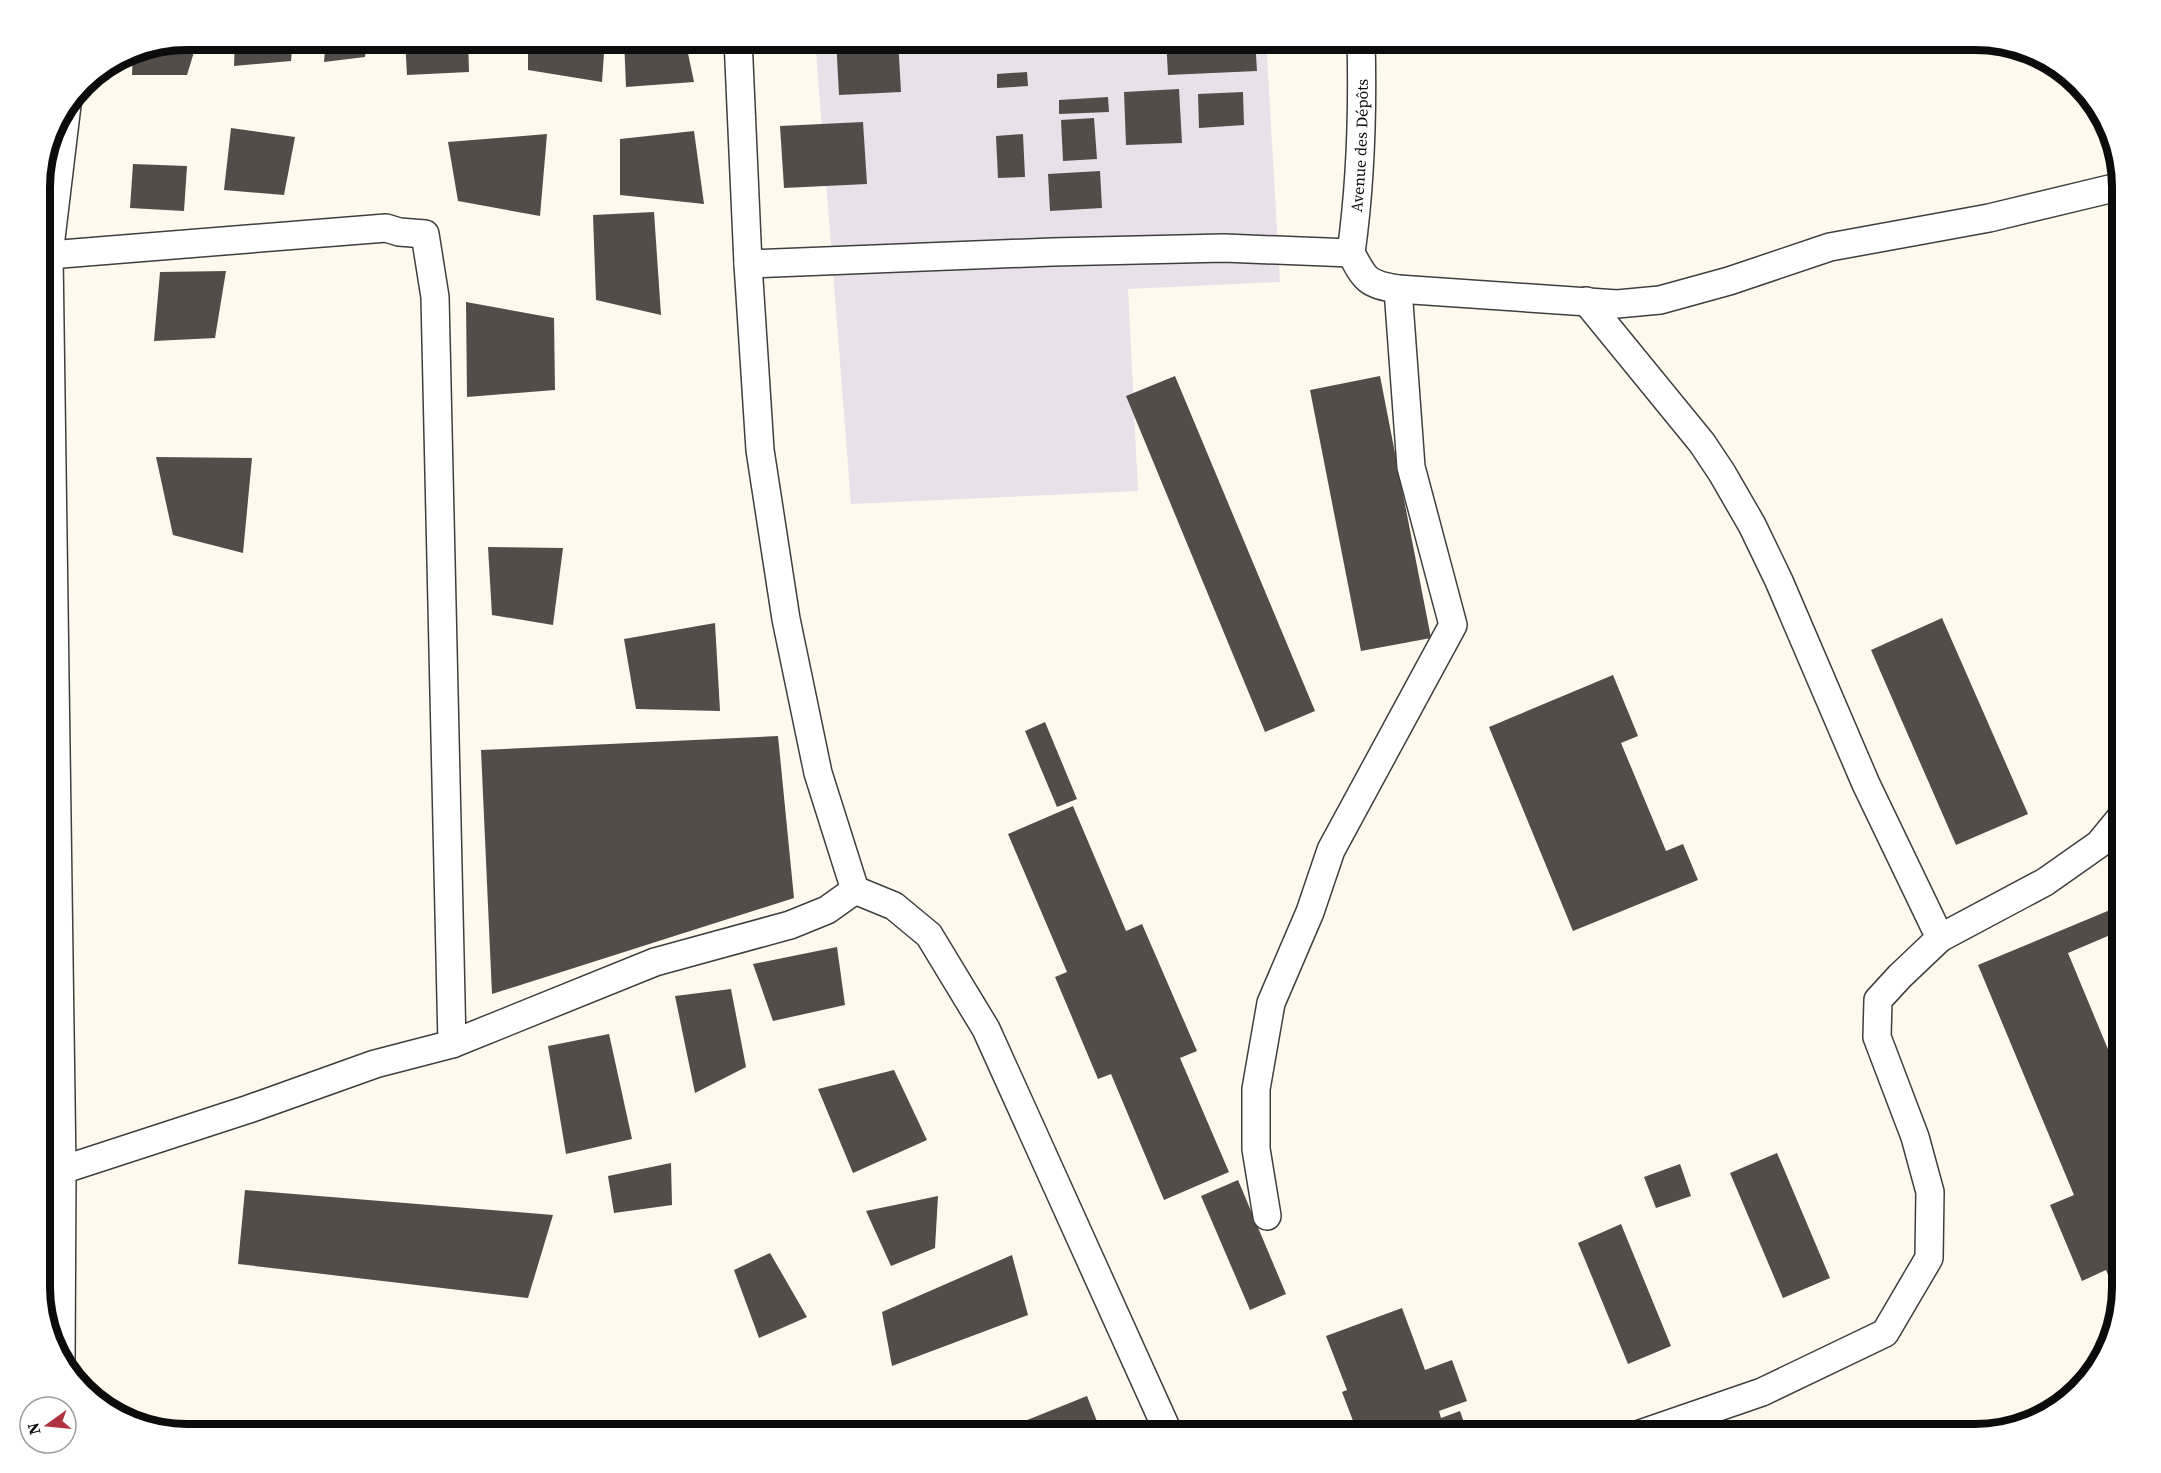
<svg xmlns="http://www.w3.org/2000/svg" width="2161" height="1473" font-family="'Source Serif 4',serif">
<rect width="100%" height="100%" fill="#fdf9ec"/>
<polygon fill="#e8e1ea" points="815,39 1266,39 1280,282 1128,289 1138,491 851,504"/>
<g fill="#534d49">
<polygon points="187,39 198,39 187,75 132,75 133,50"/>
<polygon points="235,39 293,39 291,61 234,66"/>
<polygon points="326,39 367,39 365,57 324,62"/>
<polygon points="405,39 468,39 469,72 407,75"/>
<polygon points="528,39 605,39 602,82 528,70"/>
<polygon points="624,39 685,39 694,82 626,87"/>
<polygon points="836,39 898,39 901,92 839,95"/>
<polygon points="1166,39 1255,39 1257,71 1168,75"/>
<polygon points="1027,72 1028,86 997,88 997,74"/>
<polygon points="1179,89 1182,143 1126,145 1124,92"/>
<polygon points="1243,92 1244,125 1199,128 1198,94"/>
<polygon points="1108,97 1109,112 1059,114 1059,100"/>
<polygon points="1094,118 1097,159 1063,161 1061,120"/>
<polygon points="863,122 867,184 784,188 780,126"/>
<polygon points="231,128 295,137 284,195 224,190"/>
<polygon points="694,131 704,204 620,195 620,139"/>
<polygon points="547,134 540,216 458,201 448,142"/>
<polygon points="1023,134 1025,177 998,178 996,136"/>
<polygon points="133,164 187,166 184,211 130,208"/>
<polygon points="1100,171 1102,208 1050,211 1048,174"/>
<polygon points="654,212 661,315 596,300 593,215"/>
<polygon points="226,271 215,338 154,341 160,272"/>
<polygon points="466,302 554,318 555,390 467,397"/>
<polygon points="1175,376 1315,711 1265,732 1126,396"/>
<polygon points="1380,376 1431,638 1361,651 1310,390"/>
<polygon points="156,457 252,458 243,553 173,535"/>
<polygon points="488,547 563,548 553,625 492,615"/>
<polygon points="1942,618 2028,814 1956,845 1871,650"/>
<polygon points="715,623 720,711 636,709 624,639"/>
<polygon points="1613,675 1638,736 1621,743 1666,851 1683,844 1698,880 1573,931 1489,727"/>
<polygon points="1045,722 1077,799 1057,807 1025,731"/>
<polygon points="778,736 794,898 492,994 481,750"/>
<polygon points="1073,806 1126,931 1142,924 1197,1051 1180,1058 1229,1172 1164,1200 1111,1074 1098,1079 1055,977 1067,972 1008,834"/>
<polygon points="2122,905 2122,930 2068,953 2122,1083 2122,1286 2118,1299 2106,1270 2082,1281 2050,1205 2074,1195 1978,965"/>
<polygon points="837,947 845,1005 773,1021 753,964"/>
<polygon points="731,989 746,1067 695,1093 675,996"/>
<polygon points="609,1034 632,1139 566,1154 548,1046"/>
<polygon points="894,1070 927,1140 853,1173 818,1089"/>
<polygon points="1777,1153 1830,1278 1783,1298 1730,1173"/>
<polygon points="671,1163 672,1205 614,1213 608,1176"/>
<polygon points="1680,1164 1691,1196 1656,1208 1644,1177"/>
<polygon points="1238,1180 1286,1294 1250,1310 1201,1196"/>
<polygon points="245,1190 553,1215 528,1298 238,1264"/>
<polygon points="938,1196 935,1248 891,1266 866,1211"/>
<polygon points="1621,1224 1671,1346 1628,1364 1578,1243"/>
<polygon points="770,1253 807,1317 759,1338 734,1270"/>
<polygon points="1012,1255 1028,1315 892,1366 882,1312"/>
<polygon points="1402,1308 1425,1370 1452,1360 1467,1401 1439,1411 1441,1418 1460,1411 1468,1434 1358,1434 1342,1392 1347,1390 1326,1336"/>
<polygon points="1087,1396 1102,1434 992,1434"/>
<polygon points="607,1423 608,1434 561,1434 560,1425"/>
</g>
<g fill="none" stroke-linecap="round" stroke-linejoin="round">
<g stroke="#3f3f3f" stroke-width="30">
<g id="street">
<polyline points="738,39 748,264 760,450 786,619 818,773 855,890"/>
<path d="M1351,253C1365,280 1367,284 1398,289L1617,304L1660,300L1729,281L1830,247L1989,218L2122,186"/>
<path id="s1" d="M1351,253C1361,181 1363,112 1361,39"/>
<polyline points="49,255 386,228 399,232 425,234 435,297 452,1044"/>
<polyline points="748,264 1052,252 1224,248 1351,253"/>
<polyline points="1586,301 1702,443 1722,473 1752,525 1779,581 1866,784 1940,938"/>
<polyline points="855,890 894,906 929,935 986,1029 1169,1434"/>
<polyline points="62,1170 249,1109 375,1064 452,1044 655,962 790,925 827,910 855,890"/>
<polyline points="1267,1216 1256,1149 1256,1089 1271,1003 1310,912 1331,850 1453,625 1411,467 1398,289"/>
<polyline points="61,1363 62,1170 49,255 67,105"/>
<polyline points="1640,1434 1762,1392 1885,1333 1929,1258 1930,1192 1915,1137 1877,1037 1878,1000 1900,976 1940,938 2045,882 2099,844 2122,816"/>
</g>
</g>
<use href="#street" stroke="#fff" stroke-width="27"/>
</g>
<g text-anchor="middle" stroke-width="6" stroke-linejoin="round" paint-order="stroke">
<g font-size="16" fill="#0c0c0c" stroke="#fff">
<text dy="6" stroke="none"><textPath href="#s1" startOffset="108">Avenue des Dépôts</textPath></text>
</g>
</g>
<path d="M0 0H2161V1473H0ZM187 50H1975A137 137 0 0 1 2112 187V1287A137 137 0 0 1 1975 1424H187A137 137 0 0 1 50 1287V187A137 137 0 0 1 187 50Z" fill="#fff" fill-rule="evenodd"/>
<path fill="none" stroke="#0c0c0c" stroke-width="8" d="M187 50H1975A137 137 0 0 1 2112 187V1287A137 137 0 0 1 1975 1424H187A137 137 0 0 1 50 1287V187A137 137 0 0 1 187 50Z"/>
<g transform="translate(48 1425) rotate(255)"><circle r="28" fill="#ffffff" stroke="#9e9e9e" stroke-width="1.5"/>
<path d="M0-4.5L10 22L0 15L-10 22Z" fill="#ae3240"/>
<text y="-9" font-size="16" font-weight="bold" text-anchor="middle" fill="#0c0c0c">N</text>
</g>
</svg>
